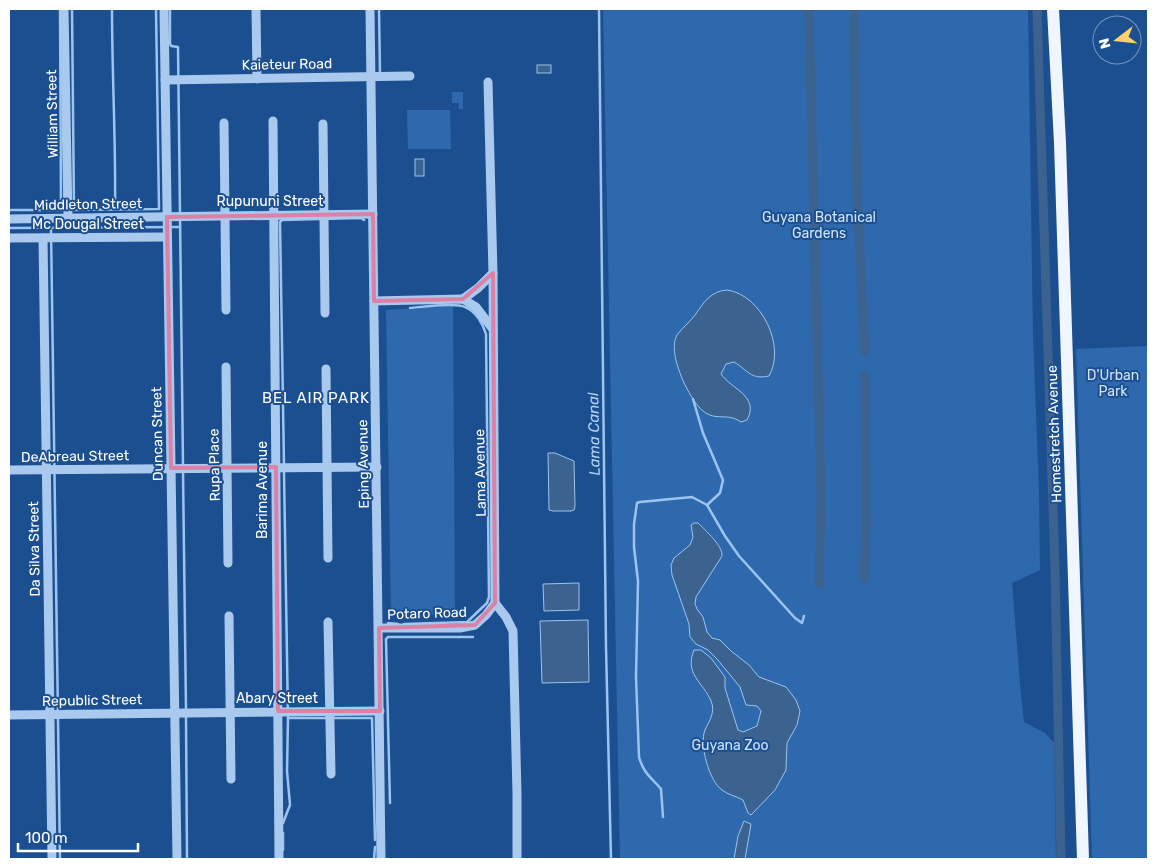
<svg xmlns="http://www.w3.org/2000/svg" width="1157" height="868" font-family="Rubik,sans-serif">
<rect width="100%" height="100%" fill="#1b4f8f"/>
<g fill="#2e69ad">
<polygon points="603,9 1028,9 1033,336 1039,491 1040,570 1012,583 1021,695 1024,722 1045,733 1054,743 1056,859 620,859"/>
<polygon points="452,92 463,92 463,109 459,109 459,103 452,103"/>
<polygon points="407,110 450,110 451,149 408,149"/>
<polygon points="453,306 455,614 391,616 386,310"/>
<polygon points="1148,346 1148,859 1092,859 1076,349"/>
</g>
<g fill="#3c6290" stroke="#9cc4f0">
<rect x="537" y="65" width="14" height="8"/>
<rect x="415" y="159" width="9" height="17"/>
<path d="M727,290C762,295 786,347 769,376C750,380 748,370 734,362L726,364L721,374C731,389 760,396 747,420L741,422C725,411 714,424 699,407C687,394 667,352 677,335C682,328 690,322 695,315C704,302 711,291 727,290Z"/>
<polygon points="548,453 555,453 574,461 575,506 574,510 571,511 553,511 549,510"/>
<path d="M694,523H698C706,531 723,546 722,556L696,597L695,604L697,609L703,617L707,632L712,638L720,640L731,651L749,665L759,677L786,687L796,700L800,711L797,725L787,743L786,770L775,790L751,815L748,813L743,800C736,796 728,795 722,790C709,781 699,744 705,730C709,721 716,712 711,701C703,682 684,674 694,650H701L711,658L725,677V688L738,730L743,732L757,726L761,711L757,706L746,705L740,687L717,659L708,650L696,644L690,637L689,624L672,575L671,565L674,558L690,545L693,537L691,525Z"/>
<polygon points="579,583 579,610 544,611 543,584"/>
<polygon points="588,620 589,682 542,683 540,621"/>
<polygon points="744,821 751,824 745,859 734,859 738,836"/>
</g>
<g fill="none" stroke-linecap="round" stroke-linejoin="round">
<g stroke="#9cc4f0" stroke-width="2.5">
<polyline points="60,9 61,210"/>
<polyline points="72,9 74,210"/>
<path d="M112,9C112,76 116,142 115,209"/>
<polyline points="170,9 170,43 171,46 178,47 183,465"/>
<polyline points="379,9 380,74"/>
<polyline points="599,9 606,647 611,859"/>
<polyline points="9,210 65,210"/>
<polyline points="70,210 159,209 156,9"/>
<polyline points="9,228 180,227"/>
<polyline points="51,228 60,859"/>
<polyline points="693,399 703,433 723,480 720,493 707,505"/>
<polyline points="284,465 280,222 282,220 361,218 364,220"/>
<polyline points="183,471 186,710"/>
<polyline points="284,471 288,718"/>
<polyline points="388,623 398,624"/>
<path d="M404,624L467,622L487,603L489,597L486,334C483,324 476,311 465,307C455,302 422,307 410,308"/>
<polyline points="186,716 187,859"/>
<polyline points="390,803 386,639 388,637 473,637"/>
<path d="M663,817L661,789C650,776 644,774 639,757L636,677L638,581L634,547V524L637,503L640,502L692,497L707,505L725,536L739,556L795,618L802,623L804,616"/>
<polyline points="283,823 290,805 287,771 288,718 372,718 375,840"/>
<polyline points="283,833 283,850"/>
<polyline points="374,859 375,847"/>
</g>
<g stroke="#3c6290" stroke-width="9">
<polyline points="809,9 821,498 819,584"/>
<polyline points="854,9 857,195 865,352"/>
<polyline points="1037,9 1055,571 1061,859"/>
<polyline points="864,579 866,525 865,375"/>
</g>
<g stroke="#a9c9ee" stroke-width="9">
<polyline points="64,9 68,218"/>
<polyline points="164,9 177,859"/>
<polyline points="256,9 257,79"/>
<polyline points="370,9 381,859"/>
<polyline points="165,80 410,76"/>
<polyline points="488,82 493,273 495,603 506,617 513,631 517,794 517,859"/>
<polyline points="273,121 279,859"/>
<polyline points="224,123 226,310"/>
<polyline points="323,124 325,313"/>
<polyline points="9,219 373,214"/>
<polyline points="9,238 167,237"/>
<polyline points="43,238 52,859"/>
<polyline points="463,299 478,288 493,273"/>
<polyline points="374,301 463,299 476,307 492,328"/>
<polyline points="226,367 228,563"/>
<polyline points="326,369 328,558"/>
<polyline points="9,470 377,467"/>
<polyline points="229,616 231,779"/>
<polyline points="328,622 331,774"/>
<polyline points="379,628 460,628 475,625 486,615 495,603"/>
<polyline points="9,715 380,711"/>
</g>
<polyline stroke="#f0f6ff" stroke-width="12" points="1053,9 1060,143 1083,859"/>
</g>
<path fill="none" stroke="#dd80a5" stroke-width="4" stroke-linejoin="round" d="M373,214L374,301L463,299L493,273L495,603L475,625L379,628L380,711H278L276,467L171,468L167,217Z"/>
<g text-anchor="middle" stroke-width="4" stroke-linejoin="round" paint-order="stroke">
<g font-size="14" fill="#fff" stroke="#1b4f8f">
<text transform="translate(287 64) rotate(-1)" y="5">Kaieteur Road</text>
<text transform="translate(52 114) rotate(-91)" y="5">William Street</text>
<text x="270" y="206">Rupununi Street</text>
<text transform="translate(88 204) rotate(-1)" y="5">Middleton Street</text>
<text x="88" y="229">Mc Dougal Street</text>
<text transform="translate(157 434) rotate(-91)" y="5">Duncan Street</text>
<text transform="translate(1054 434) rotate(-92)" y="5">Homestretch Avenue</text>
<text transform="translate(75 456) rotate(-1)" y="5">DeAbreau Street</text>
<text transform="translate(363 464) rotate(-91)" y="5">Eping Avenue</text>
<text transform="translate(214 465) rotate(-91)" y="5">Rupa Place</text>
<text transform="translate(480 473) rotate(-91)" y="5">Lama Avenue</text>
<text transform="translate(262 490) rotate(-90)" y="5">Barima Avenue</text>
<text transform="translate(34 549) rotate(-91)" y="5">Da Silva Street</text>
<text transform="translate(427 613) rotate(-2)" y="5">Potaro Road</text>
<text x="277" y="703">Abary Street</text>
<text transform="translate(92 700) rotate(-1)" y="5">Republic Street</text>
</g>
<g font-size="14" fill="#cfe3fa" stroke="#1b4f8f">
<text x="819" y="222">Guyana Botanical<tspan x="819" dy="16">Gardens</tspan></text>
<text x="1113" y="380">D'Urban<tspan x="1113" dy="16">Park</tspan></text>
<text x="730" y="750">Guyana Zoo</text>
</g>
<g font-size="15" letter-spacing="1" fill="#fff" stroke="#1b4f8f">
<text x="316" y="403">BEL AIR PARK</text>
</g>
<g font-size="15" font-style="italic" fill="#b5d3f5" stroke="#1b4f8f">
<text transform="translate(594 434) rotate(-91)" y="5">Lama Canal</text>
</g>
</g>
<rect width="1157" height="868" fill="none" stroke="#ffffff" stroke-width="20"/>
<g transform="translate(1117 40) rotate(254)"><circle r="24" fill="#1b4f8f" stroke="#7695bc"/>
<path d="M0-4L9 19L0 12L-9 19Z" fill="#ffd166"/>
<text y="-8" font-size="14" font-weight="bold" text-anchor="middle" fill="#ffffff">N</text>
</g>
<path d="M18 843v8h120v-8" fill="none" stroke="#ffffff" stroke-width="2.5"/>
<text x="25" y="843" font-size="15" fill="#ffffff" stroke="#1b4f8f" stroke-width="4" paint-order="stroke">100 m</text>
</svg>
